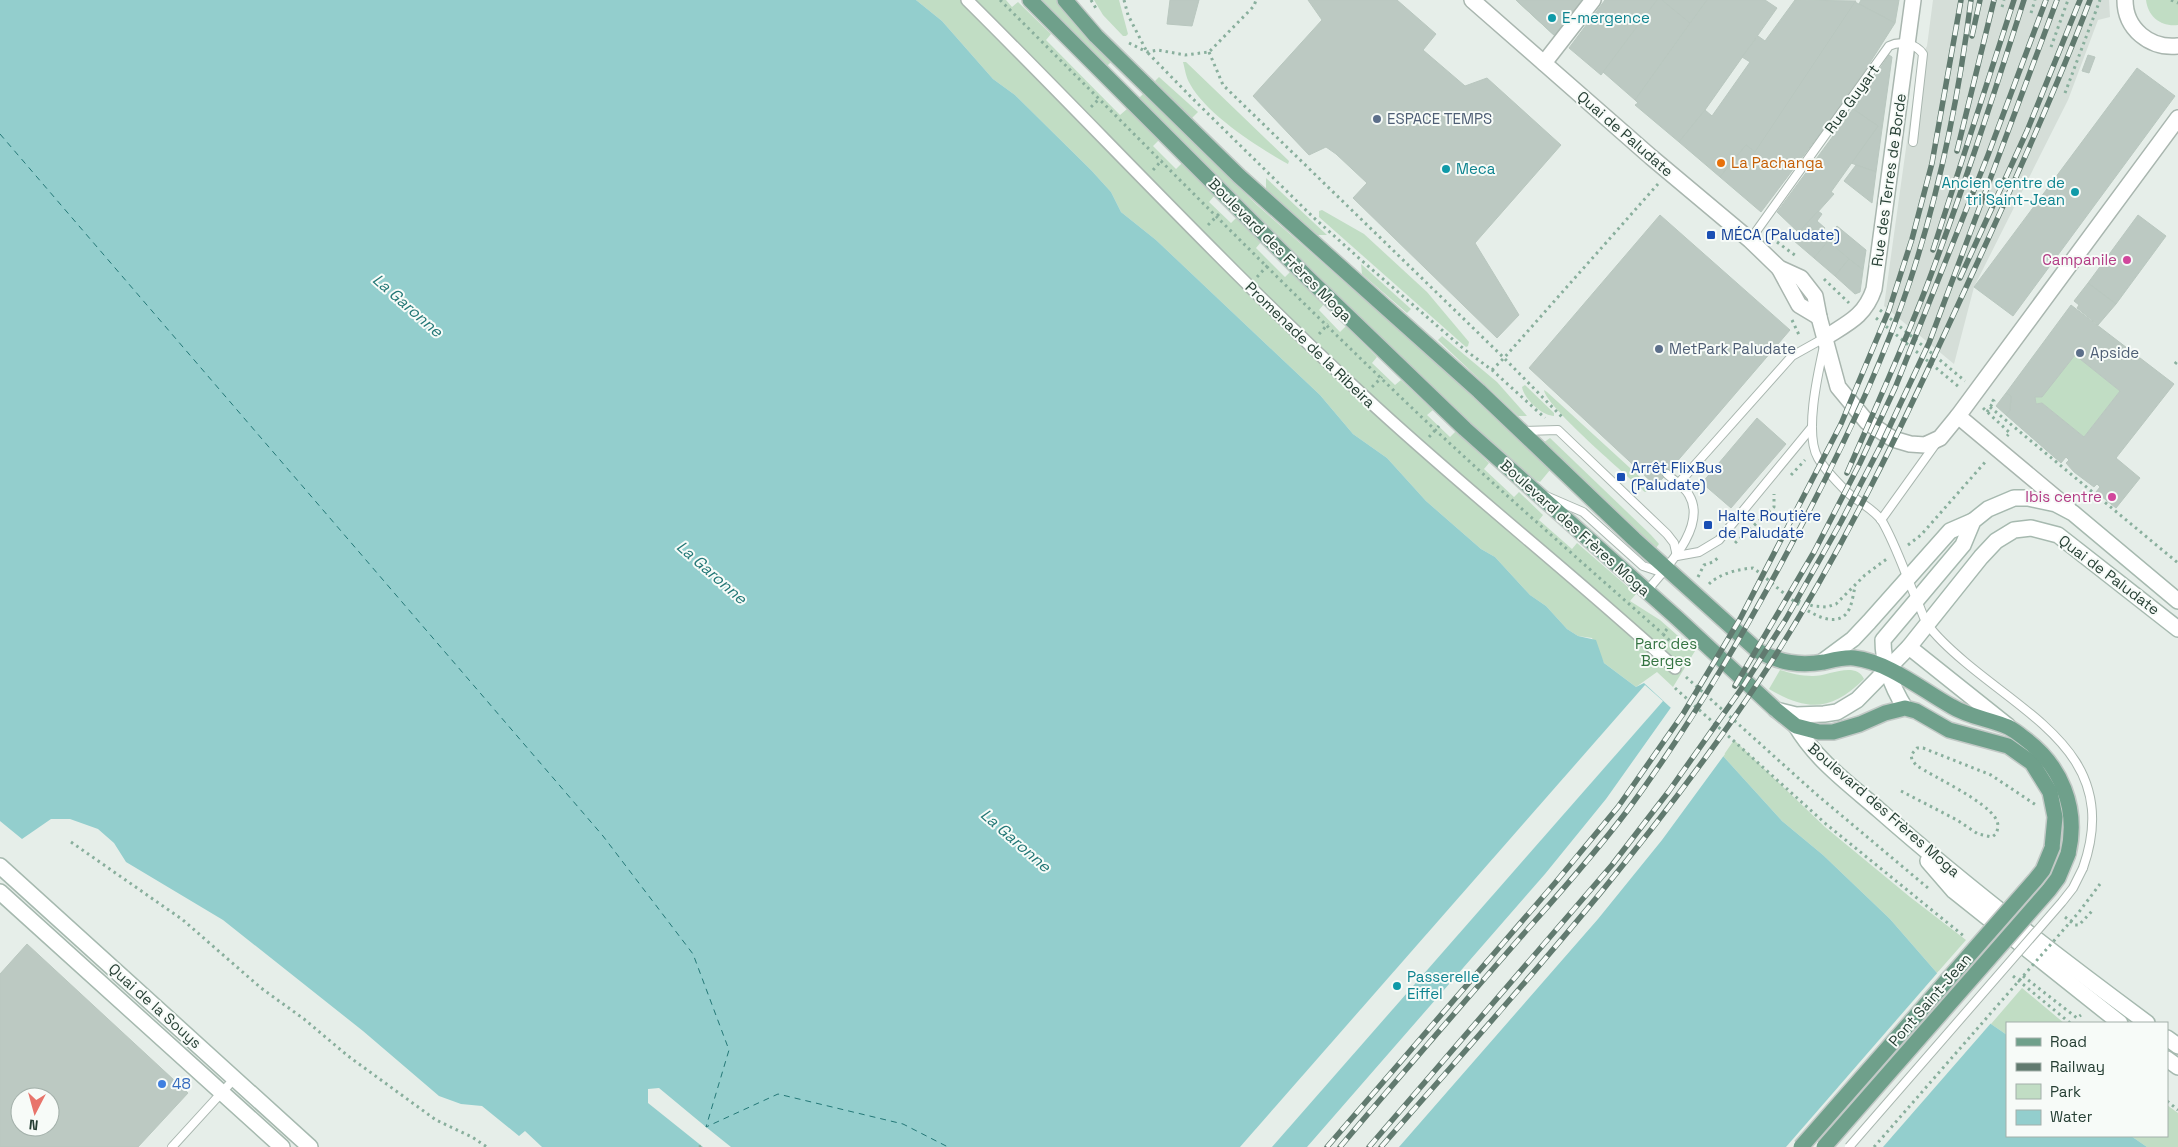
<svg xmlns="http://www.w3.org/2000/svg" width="2178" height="1147" font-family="'Space Grotesk',sans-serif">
<rect width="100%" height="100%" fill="#e6eee9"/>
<polygon fill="#d5ded8" points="1933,0 2109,0 2110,17 2098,20 2068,100 1974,287 1954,364 1884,306 1918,62 1927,46"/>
<g fill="#c1ddc4">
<polygon points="916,0 1006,0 1012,7 1018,2 1051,34 1046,40 1120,115 1127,109 1159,140 1153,146 1176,169 1182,163 1215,195 1209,202 1231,223 1237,217 1261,242 1256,248 1285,277 1290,272 1324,304 1319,310 1340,332 1346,326 1377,357 1372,363 1395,385 1401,380 1433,410 1427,415 1450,437 1456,431 1489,463 1484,469 1514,497 1519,492 1543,515 1539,520 1572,549 1577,543 1636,594 1630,601 1660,620 1695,651 1673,687 1657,672 1636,687 1604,663 1592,638 1578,636 1567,629 1546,606 1530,595 1495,557 1481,549 1426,501 1387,458 1353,434 1320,395 1156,240 1121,212 1111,192 1091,170 1015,95 993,79 942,21"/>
<polygon points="1041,0 1057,0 1085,35 1111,62 1107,66"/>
<polygon points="1094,0 1119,0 1128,34 1126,36 1123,36 1103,15"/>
<path d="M2146,0H2178V25C2161,27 2148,17 2146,0Z"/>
<path d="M1183,62H1186L1289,161L1288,164C1259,148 1206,114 1190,84C1186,78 1185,69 1183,62Z"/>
<polygon points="1159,77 1198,112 1191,119 1155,81"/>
<path d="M1143,94L1257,205L1444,370L1550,470L1540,482L1530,478C1395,357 1266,227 1139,98Z"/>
<polygon points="1266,178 1327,235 1316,235 1266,189"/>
<polygon points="1322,210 1364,234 1427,292 1469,342 1468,346 1466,347 1319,217 1319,211"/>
<polygon points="1361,264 1411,309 1407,313 1362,274"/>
<polygon points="1442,336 1497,382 1527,416 1518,416 1438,340"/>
<polygon points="2075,355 2120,391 2084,437 2042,403 2036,404 2035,397 2042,396"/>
<path d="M1525,385L1554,413V416C1542,416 1524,399 1522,387Z"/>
<path d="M1544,390L1547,392L1653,489L1645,492C1629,477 1545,406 1544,390Z"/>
<polygon points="1550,438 1651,535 1659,544 1656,548 1543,443"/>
<path d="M1780,670C1790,673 1801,676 1812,676C1826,677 1856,660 1864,679C1831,712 1807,711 1769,689Z"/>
<polygon points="1734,740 1825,827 1910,897 1966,940 1937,973 1890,919 1823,855 1782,821 1723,756"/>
<polygon points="2022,988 2064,1023 2007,1023 2007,1035 1991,1024"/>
<polygon points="2167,1105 2178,1113 2178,1147 2147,1147 2131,1136 2167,1136"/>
</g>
<polygon fill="#93cecd" points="0,0 916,0 942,21 993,79 1015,95 1091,170 1111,192 1121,212 1156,240 1320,395 1353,434 1387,458 1426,501 1481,549 1495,557 1530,595 1546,606 1567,629 1578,636 1596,640 1604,663 1636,687 1644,683 1723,756 1782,821 1823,855 1890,919 1937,973 1991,1024 2007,1035 2007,1136 2131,1136 2147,1147 542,1147 525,1131 519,1136 482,1106 461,1104 439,1096 363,1031 223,920 126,862 114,843 98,829 70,819 51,819 22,839 0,821"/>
<g fill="#e6eee9">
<polygon points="1645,685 1663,701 1272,1147 1240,1147"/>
<polygon points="1672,706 1725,754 1662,840 1598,919 1399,1147 1307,1147 1545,874 1606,799"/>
<polygon points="1939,971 1992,1022 1883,1147 1786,1147"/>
<polygon points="659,1088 706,1127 731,1147 703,1147 648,1103 648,1089"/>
</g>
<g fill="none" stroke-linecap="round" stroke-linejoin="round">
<polyline stroke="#247877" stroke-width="1" stroke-dasharray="6 5" stroke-linecap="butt" points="0,134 603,836 693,954 729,1050 706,1127 778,1094 903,1124 948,1147"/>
</g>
<g fill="#bcc9c2" stroke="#b9c7bf" fill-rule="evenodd">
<polygon points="1170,0 1199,0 1192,26 1167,24"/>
<polygon points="1308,0 1397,0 1436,34 1423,50 1465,86 1487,78 1561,145 1475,243 1519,315 1497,338 1353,198 1367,183 1336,154 1326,147 1309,155 1253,96 1322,20"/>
<polygon points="1516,0 1583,0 1555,36"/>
<polygon points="1516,0 1583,0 1555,36"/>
<polygon points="1605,0 1657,0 1601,75 1569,48"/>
<polygon points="1657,0 1662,0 1690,23 1635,100 1603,72"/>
<polygon points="1662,0 1707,0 1690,23"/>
<polygon points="1707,0 1765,0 1777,8 1705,110 1679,142 1635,105 1638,103 1635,100"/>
<polygon points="1795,0 1856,1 1755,152 1746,145 1720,177 1679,142 1705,110 1712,116 1750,62 1742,57 1758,36 1765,41"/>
<polygon points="1861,0 1899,0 1895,23 1859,4"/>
<polygon points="1855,2 1895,23 1852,91 1761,212 1720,177 1746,145 1755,152"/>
<polygon points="1889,55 1892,57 1876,172 1851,163 1878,126 1853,109"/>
<polygon points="2088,55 2095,57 2089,73 2082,71"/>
<polygon points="2137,68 2175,96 2013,316 1974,287"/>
<polygon points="1853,109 1878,126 1831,192 1834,194 1799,233 1777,212"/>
<polygon points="1856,165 1876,172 1872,203 1844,181"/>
<polygon points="1818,211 1822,214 1817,221 1825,228 1819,235 1806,224"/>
<polygon points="1660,215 1790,330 1656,486 1529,368"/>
<polygon points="2138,215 2166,236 2116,304 2088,283"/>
<polygon points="1806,224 1828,241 1814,258 1793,240"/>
<polygon points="1837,226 1866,250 1863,270 1826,240"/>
<polygon points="1828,241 1849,259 1835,276 1814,258"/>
<polygon points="1849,259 1863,270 1860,292 1855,294 1835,276"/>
<polygon points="2088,283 2116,304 2098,325 2077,308 2079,305 2074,301"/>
<path d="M2071,305L2174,384L2116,458L2140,478L2116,508L2096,492L2100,487L2097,484L2094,487L2074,472L2066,463L2069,460L2066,457L2061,463L2006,415L2010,410L2011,396L2006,393ZM2075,355L2120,391L2084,437L2042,403L2036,404L2035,397H2042Z"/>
<polygon points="2006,393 2011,396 2010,410 2006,415 1996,406"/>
<polygon points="1757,418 1786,444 1731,508 1702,483"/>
<path d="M27,944L188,1093L138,1147H0V974ZM20,1097H50V1127H20Z"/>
</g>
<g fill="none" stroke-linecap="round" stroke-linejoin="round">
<g stroke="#a9b6af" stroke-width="10">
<g id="service">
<path d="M1750,240L1889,46C1901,40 1916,44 1923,54L1913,142"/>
<path d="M1824,346C1818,373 1804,434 1818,458C1825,470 1837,482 1847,492C1858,502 1874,509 1882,521C1896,545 1906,576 1917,601C1921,608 1923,618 1928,625C1938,639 1952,651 1965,662C2035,721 2121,760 2083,868"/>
<polyline points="1522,431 1558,430 1667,534 1674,543 1677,556 1699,552 1719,540 1812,427"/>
<polyline points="1678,484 1792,356 1826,337"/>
<polyline points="1546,496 1583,512 1643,566 1658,571 1666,568"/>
<polyline points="1881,520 1937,442"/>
<path d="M1651,595V586C1669,565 1707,525 1689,495C1685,487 1673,480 1667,474"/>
<polyline points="172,1147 235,1078"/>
</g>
</g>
<g stroke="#a9b6af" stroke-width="14">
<path id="pedestrian" d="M967,0C1100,132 1227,270 1365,397C1466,491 1574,575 1675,668"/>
</g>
<g stroke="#a9b6af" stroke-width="18">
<g id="minor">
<path d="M2125,0C2125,29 2150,49 2178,46"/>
<polyline points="1544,63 1593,0"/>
<path d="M1826,337C1848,323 1865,316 1874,289L1913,0"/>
<polyline points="1958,416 2178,118"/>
</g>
</g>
<g stroke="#a9b6af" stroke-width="18">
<g id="tertiary">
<polyline points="1472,0 1651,157 1750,240 1779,268 1801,278 1815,296 1819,317 1838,387 1867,422 1893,439 1910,444 1925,445 1940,438 1958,416 2068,508"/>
<polyline points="1779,268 1799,305 1819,317"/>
</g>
</g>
<g stroke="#a6b9af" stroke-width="18">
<g id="secondary">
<polyline points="1909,647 2008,726"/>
<polyline points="1822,662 1853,639 1869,622 1950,531 1973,521"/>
<path d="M1905,708C1892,687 1883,665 1883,640L1963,545L1973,521L1988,509L2014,498H2028L2056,504L2073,513L2178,601"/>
<polyline points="1776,710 1796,715 1824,714 1837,712 1857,700 1909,647 1981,557 1996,541 2014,530 2031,528 2058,535 2178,629"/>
<path d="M1796,726C1816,760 1849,784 1879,810C1964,885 2055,955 2147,1023"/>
<polyline points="1928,861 1954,891 2120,1023"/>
<polyline points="0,866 310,1147"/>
<polyline points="0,892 282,1147"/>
<polyline points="2167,1038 2178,1046"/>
<polyline points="2167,1059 2178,1067"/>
</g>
</g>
<g stroke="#c2c9c6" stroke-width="18">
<g id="primary">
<polyline points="1030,0 1307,277 1465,429 1677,618 1775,709 1796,726 1819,732 1833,732 1860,724 1885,713 1905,708 1916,711 1949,730 2008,746 2032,763 2050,792 2055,817 2052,848"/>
<path d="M1065,0L1096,36L1239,176L1479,391L1634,539L1758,651C1780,663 1800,666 1824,662C1833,660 1844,657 1854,658C1889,662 1922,690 1951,706C1969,717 1989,719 2008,727C2014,730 2019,734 2024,738C2061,765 2079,808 2068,854"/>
</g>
</g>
<g stroke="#89af9d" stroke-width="3" stroke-dasharray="2.5 4" stroke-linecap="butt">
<path d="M1000,0C1143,142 1283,286 1430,425C1506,496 1585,565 1663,634"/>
<polyline points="1091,0 1097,10"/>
<polyline points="1124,0 1128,15 1147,52 1193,99 1313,217 1360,259 1465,350 1492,370 1545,418"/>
<polyline points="2171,0 2178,3"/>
<polyline points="2002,7 2004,0"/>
<polyline points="2031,13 2035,0"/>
<polyline points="1129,43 1147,52 1158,50 1185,55 1209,52 1254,6 1256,0"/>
<polyline points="2051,47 2068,0"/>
<polyline points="1209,52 1223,85 1504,358 1563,418"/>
<polyline points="2065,93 2100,0"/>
<polyline points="1091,107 1099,99"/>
<polyline points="1153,170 1162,160"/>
<polyline points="1208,225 1220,213"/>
<polyline points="1777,242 1796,256"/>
<polyline points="1257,277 1268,265"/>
<polyline points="1824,279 1849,303"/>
<polyline points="1880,310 1965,381"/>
<polyline points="1876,318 1959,387"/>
<polyline points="1792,320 1800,337"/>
<polyline points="1319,334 1328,324"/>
<polyline points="2175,364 2178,360"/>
<polyline points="1492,370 1504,358 1658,184"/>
<polyline points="1372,387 1382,377"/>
<polyline points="1990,407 2178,563"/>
<polyline points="1983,408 2010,433 2007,436"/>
<polyline points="1987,412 1994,401 1991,399"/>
<polyline points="1429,437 1439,426"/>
<polyline points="1791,475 1805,460"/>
<polyline points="1735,543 1774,507 1774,494"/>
<polyline points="1908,545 1921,535 1987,460"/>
<polyline points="1698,577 1704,565 1713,562 1719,557"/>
<path d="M1709,584C1719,574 1738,569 1753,568C1772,580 1825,639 1847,613C1852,606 1853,595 1855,587"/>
<polyline points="1798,601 1813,606 1827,607 1836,604 1865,575 1888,558"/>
<polyline points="1667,629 1663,634 1670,641"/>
<polyline points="1686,677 1816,794 1928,888"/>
<polyline points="1675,688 1826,824 1965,937"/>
<path d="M1901,791L1957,820L1978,834L1992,837L1996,834C1998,829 1999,824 1996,819C1985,800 1935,778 1916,765L1912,760L1911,755L1917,748H1923L1991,775L2036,805"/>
<polyline points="71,842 183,920 261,988 304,1019 348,1056 436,1120 472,1137 487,1147"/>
<polyline points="2065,917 2075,925 2079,925 2092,911"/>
<polyline points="2013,976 2070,1023"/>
<polyline points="2023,976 2077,1018 2081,1015"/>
<polyline points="2167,1101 2178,1110"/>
<polyline points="699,1147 701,1146"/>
</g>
<use href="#service" stroke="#fff" stroke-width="8"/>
<use href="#pedestrian" stroke="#fff" stroke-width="11"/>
<use href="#minor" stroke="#fff" stroke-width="15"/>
<use href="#tertiary" stroke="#fff" stroke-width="15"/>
<use href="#secondary" stroke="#fff" stroke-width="15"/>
<use href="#primary" stroke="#6fa08b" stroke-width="15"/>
<g stroke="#617a6f" stroke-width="5.5">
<g id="rail">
<polyline points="1972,36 1980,0"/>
<polyline points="1957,151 1994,0"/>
<polyline points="1933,250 2014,0"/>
<polyline points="1960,278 2027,131 2080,0"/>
<path d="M1847,473C1874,411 1902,350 1926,288C1962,193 1993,97 2024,0"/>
<polyline points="1735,686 1814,552 1860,463 1895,388 1988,155 2046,0"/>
<polyline points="1327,1147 1555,883 1618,807 1683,714 1740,619 1841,424 1889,310 1912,239 1932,163 1961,0"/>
<path d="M1340,1147C1399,1077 1459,1008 1519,939C1556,897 1594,855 1627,811C1693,722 1747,629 1798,532C1841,451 1881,368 1910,281C1940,190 1959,95 1971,0"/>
<polyline points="1369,1147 1612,865 1669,791 1744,685 1786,619 1841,522 1881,445 1929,343 2057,0"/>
<path d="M1381,1147C1513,996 1648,848 1759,681C1844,552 1910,410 1974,270C2015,180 2055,92 2090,0"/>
</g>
</g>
<use href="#rail" stroke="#f7fbf8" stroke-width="4" stroke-dasharray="11" stroke-linecap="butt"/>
<g stroke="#a9b6af" stroke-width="10" stroke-linecap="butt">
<polyline id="service-bridge" points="1849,1147 2062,902 2073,888 2083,868"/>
</g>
<g stroke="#c2c9c6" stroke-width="18" stroke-linecap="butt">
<g id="primary-bridge">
<polyline points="1801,1147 2035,880 2043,870 2052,848"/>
<polyline points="1824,1147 2049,890 2058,878 2068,854"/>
</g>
</g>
<polyline stroke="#89af9d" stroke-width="3" stroke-dasharray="2.5 4" stroke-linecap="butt" points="1874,1147 2079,912 2100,884"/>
<use href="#service-bridge" stroke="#fff" stroke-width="8"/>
<use href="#primary-bridge" stroke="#6fa08b" stroke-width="15"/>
</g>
<g fill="#0f9aa8" stroke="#f7fbf8" stroke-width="2">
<circle cx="1552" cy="18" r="5"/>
<circle cx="1446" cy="169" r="5"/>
<circle cx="2075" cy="192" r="5"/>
<circle cx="1397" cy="986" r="5"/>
</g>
<g fill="#5c6f8a" stroke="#f7fbf8" stroke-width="2">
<circle cx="1377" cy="119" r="5"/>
<circle cx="1659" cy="349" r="5"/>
<circle cx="2080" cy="353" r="5"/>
</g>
<circle fill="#e8710a" stroke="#f7fbf8" stroke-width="2" cx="1721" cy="163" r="5"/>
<g fill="#1a4fb4" stroke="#f7fbf8" stroke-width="2">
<rect x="1706" y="230" width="10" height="10" rx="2.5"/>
<rect x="1616" y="472" width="10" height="10" rx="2.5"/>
<rect x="1703" y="520" width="10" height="10" rx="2.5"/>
</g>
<g fill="#d1479c" stroke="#f7fbf8" stroke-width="2">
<circle cx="2127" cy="260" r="5"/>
<circle cx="2112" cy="497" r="5"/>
</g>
<circle fill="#3f7fe0" stroke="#f7fbf8" stroke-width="2" cx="162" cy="1084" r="5"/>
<g text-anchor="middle" stroke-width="4" stroke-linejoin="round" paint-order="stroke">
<g font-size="15" fill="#0d838f" stroke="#f7fbf8" text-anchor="start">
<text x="1562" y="23">E-mergence</text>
<text x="1456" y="174">Meca</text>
<text x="2065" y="188" text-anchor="end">Ancien centre de<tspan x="2065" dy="17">tri Saint-Jean</tspan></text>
<text x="1407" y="982">Passerelle<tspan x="1407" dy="17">Eiffel</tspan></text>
</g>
<g font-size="15" fill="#263f34" stroke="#f7fbf8">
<text transform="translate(1852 99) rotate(-54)" y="5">Rue Guyart</text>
<text transform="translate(1625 134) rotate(41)" y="5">Quai de Paludate</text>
<text transform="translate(1889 180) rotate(-82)" y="5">Rue des Terres de Borde</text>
<text transform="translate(1280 250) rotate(45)" y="5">Boulevard des Frères Moga</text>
<text transform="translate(1310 345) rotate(44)" y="5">Promenade de la Ribeira</text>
<text transform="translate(1575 528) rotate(42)" y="5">Boulevard des Frères Moga</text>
<text transform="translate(2109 575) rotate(37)" y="5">Quai de Paludate</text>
<text transform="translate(1884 810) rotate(41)" y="5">Boulevard des Frères Moga</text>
<text transform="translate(1930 1000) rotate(-49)" y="5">Pont Saint-Jean</text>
<text transform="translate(155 1006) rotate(42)" y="5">Quai de la Souys</text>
</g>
<g font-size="15" fill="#4e5e75" stroke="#f7fbf8" text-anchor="start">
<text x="1387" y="124">ESPACE TEMPS</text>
<text x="1669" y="354">MetPark Paludate</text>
<text x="2090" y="358">Apside</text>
</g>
<g font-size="15" fill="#c56008" stroke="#f7fbf8" text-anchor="start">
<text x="1731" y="168">La Pachanga</text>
</g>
<g font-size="15" fill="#164399" stroke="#f7fbf8" text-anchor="start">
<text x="1721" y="240">MÉCA (Paludate)</text>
<text x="1631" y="473">Arrêt FlixBus<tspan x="1631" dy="17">(Paludate)</tspan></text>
<text x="1718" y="521">Halte Routière<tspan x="1718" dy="17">de Paludate</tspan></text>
</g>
<g font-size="15" fill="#b23c85" stroke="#f7fbf8" text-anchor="end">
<text x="2117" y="265">Campanile</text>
<text x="2102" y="502">Ibis centre</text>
</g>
<g font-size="15" fill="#337341" stroke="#f7fbf8">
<text x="1666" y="649">Parc des<tspan x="1666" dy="17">Berges</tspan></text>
</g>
<g font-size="15" fill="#366cbe" stroke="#f7fbf8" text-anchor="start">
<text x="172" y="1089">48</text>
</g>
<g font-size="16" font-style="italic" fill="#247877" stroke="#f7fbf8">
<text transform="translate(408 305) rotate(41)" y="6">La Garonne</text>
<text transform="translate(712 572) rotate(41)" y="6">La Garonne</text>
<text transform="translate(1016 840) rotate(41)" y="6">La Garonne</text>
</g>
</g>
<rect x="2006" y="1022" width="162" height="115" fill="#f7fbf8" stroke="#a3b0aa"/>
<rect x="2016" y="1038" width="25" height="8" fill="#6fa08b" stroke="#a3b0aa"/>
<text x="2050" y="1047" font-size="15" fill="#263f34">Road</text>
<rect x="2016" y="1063" width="25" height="8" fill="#617a6f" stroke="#a3b0aa"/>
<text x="2050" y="1072" font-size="15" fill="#263f34">Railway</text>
<rect x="2016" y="1084" width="25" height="15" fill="#c1ddc4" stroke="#a3b0aa"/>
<text x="2050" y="1097" font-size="15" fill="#263f34">Park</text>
<rect x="2016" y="1110" width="25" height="15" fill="#93cecd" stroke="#a3b0aa"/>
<text x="2050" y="1122" font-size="15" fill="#263f34">Water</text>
<g transform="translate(35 1112) rotate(186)"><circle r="24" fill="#f7fbf8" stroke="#a3b0aa"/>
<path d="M0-4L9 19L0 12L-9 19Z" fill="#e8746b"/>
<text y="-8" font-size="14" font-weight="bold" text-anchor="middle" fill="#263f34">N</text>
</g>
</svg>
